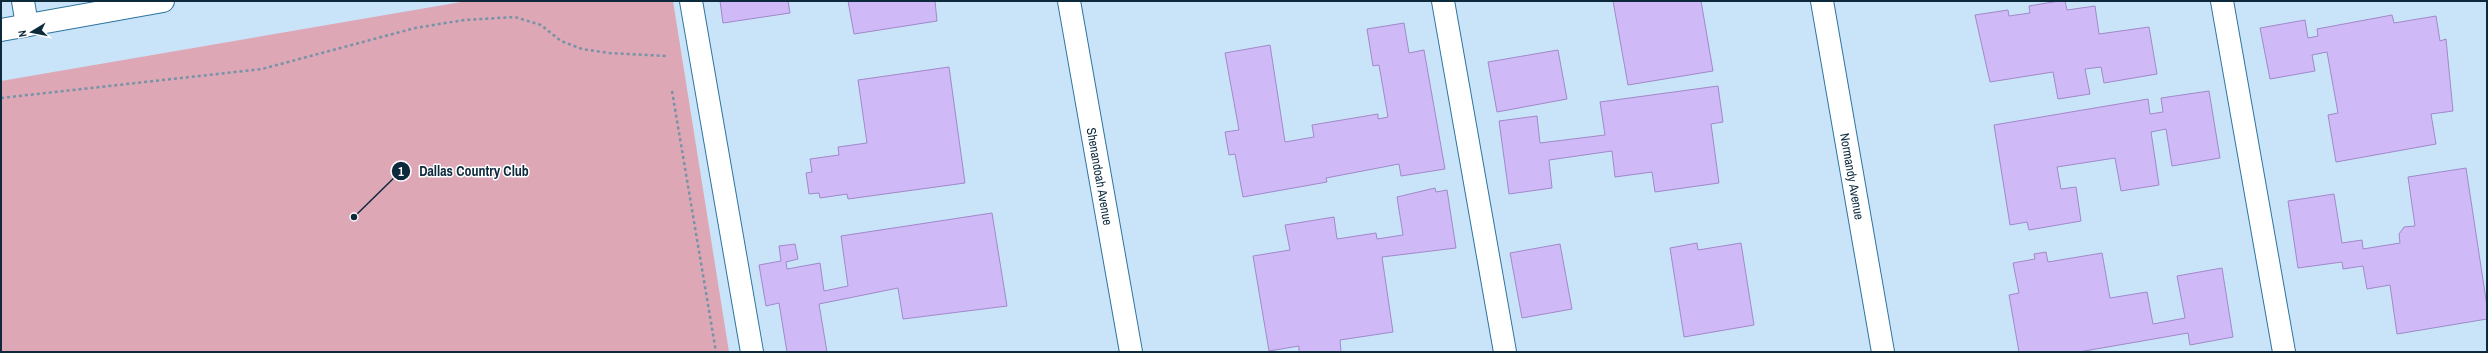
<svg xmlns="http://www.w3.org/2000/svg" width="2488" height="353" font-family="'Archivo Narrow',sans-serif">
<rect width="100%" height="100%" fill="#c9e4f8"/>
<polygon fill="#dda7b6" points="467,1 673,1 729,352 1,352 1,81"/>
<g fill="#cfb9f6" stroke="#a189ca">
<polygon points="720,1 788,1 790,13 723,23"/>
<polygon points="848,1 937,1 935,1 937,21 854,34"/>
<polygon points="1613,1 1701,1 1713,71 1628,85"/>
<polygon points="2059,1 2065,1 2067,10 2095,6 2099,34 2149,27 2157,74 2104,83 2101,67 2085,69 2090,94 2058,99 2053,72 1990,82 1975,15 2008,10 2009,16 2030,13 2029,6"/>
<polygon points="2392,15 2394,23 2436,16 2440,41 2446,39 2453,111 2431,114 2436,144 2336,162 2328,115 2338,113 2327,52 2312,55 2315,71 2270,79 2260,28 2305,20 2308,38 2318,36 2317,29"/>
<polygon points="1404,23 1409,53 1424,50 1445,169 1401,176 1399,164 1326,178 1327,182 1243,197 1235,154 1229,155 1225,132 1239,130 1225,53 1270,45 1285,142 1314,137 1312,125 1378,114 1378,119 1388,117 1379,65 1373,66 1367,29"/>
<polygon points="1558,50 1567,99 1497,112 1488,62"/>
<polygon points="949,67 965,183 848,199 847,194 820,198 819,193 809,194 806,173 812,172 810,159 839,155 838,147 867,143 858,80"/>
<polygon points="1718,86 1723,122 1711,124 1719,183 1655,192 1652,172 1615,177 1612,151 1549,160 1552,188 1509,194 1499,121 1537,116 1540,143 1605,135 1600,102"/>
<polygon points="2209,91 2220,158 2172,166 2166,129 2151,132 2159,185 2121,191 2115,158 2057,167 2061,189 2076,187 2081,221 2029,230 2027,222 2010,225 1994,125 2148,99 2150,114 2163,112 2161,98"/>
<polygon points="2466,168 2487,306 2487,319 2397,334 2390,285 2367,289 2363,266 2343,269 2342,262 2298,268 2288,201 2334,194 2342,243 2362,240 2363,249 2400,243 2399,234 2404,227 2415,226 2408,177"/>
<polygon points="1435,188 1436,192 1447,190 1456,248 1382,257 1393,332 1340,340 1341,352 1299,352 1299,346 1269,351 1253,256 1290,250 1285,225 1334,217 1337,239 1376,233 1377,239 1403,235 1397,197"/>
<polygon points="992,213 1007,306 903,319 898,288 819,304 827,352 787,352 779,303 766,306 759,265 781,261 779,246 795,244 798,259 786,262 787,269 820,263 824,291 848,286 841,236"/>
<polygon points="1697,243 1698,250 1741,243 1754,325 1684,337 1670,248"/>
<polygon points="1560,244 1572,309 1522,318 1510,253"/>
<polygon points="2046,252 2048,262 2102,253 2110,298 2147,292 2153,324 2185,318 2177,276 2222,268 2233,337 2190,345 2188,333 2079,352 2019,352 2009,295 2019,293 2013,263 2035,259 2034,254"/>
</g>
<g fill="none" stroke-linecap="round" stroke-linejoin="round">
<g stroke="#2d739f" stroke-width="24">
<g id="minor">
<polyline points="23,1 27,25"/>
<polyline points="691,1 752,352"/>
<path id="s1" d="M1069,1L1131,352"/>
<polyline points="1443,1 1505,352"/>
<path id="s2" d="M1822,1L1883,352"/>
<polyline points="2222,1 2284,352"/>
<polyline points="1,30 163,1"/>
</g>
</g>
<g stroke="#7793a6" stroke-width="2.5" stroke-dasharray="3 3" stroke-linecap="butt">
<polyline points="672,91 716,352"/>
<polyline points="1,98 262,69 415,28 464,20 515,17 541,25 561,41 582,49 609,53 666,56"/>
</g>
<use href="#minor" stroke="#fff" stroke-width="22"/>
</g>
<g text-anchor="middle" stroke-width="3" stroke-linejoin="round" paint-order="stroke">
<g font-size="13" fill="#0d2a3d" stroke="#fff">
<text dy="5" stroke="none"><textPath href="#s1" startOffset="178">Shenandoah Avenue</textPath></text>
<text dy="5" stroke="none"><textPath href="#s2" startOffset="178">Normandy Avenue</textPath></text>
</g>
</g>
<path fill="none" stroke="#0d2a3d" stroke-width="1.5" d="M354 217L401 171"/>
<g fill="#0d2a3d" stroke="#fff" stroke-width="1.5">
<circle cx="354" cy="217" r="4"/>
<circle cx="401" cy="171" r="10"/>
</g>
<g font-size="12" text-anchor="middle" font-weight="bold" fill="#fff">
<text x="401" y="176">1</text>
</g>
<g font-size="14" text-anchor="middle" font-weight="bold" fill="#0d2a3d" stroke="#fff" stroke-width="3" stroke-linejoin="round" paint-order="stroke">
<text x="474" y="176">Dallas Country Club</text>
</g>
<rect width="2488" height="353" fill="none" stroke="#0d2a3d" stroke-width="4"/>
<g transform="translate(32 32) rotate(260)" stroke="#ffffff" stroke-width="3" paint-order="stroke">
<path d="M0-3L7 15L0 10L-7 15Z" fill="#0d2a3d"/>
<text y="-6" font-size="11" font-weight="bold" text-anchor="middle" fill="#0d2a3d">N</text>
</g>
</svg>
